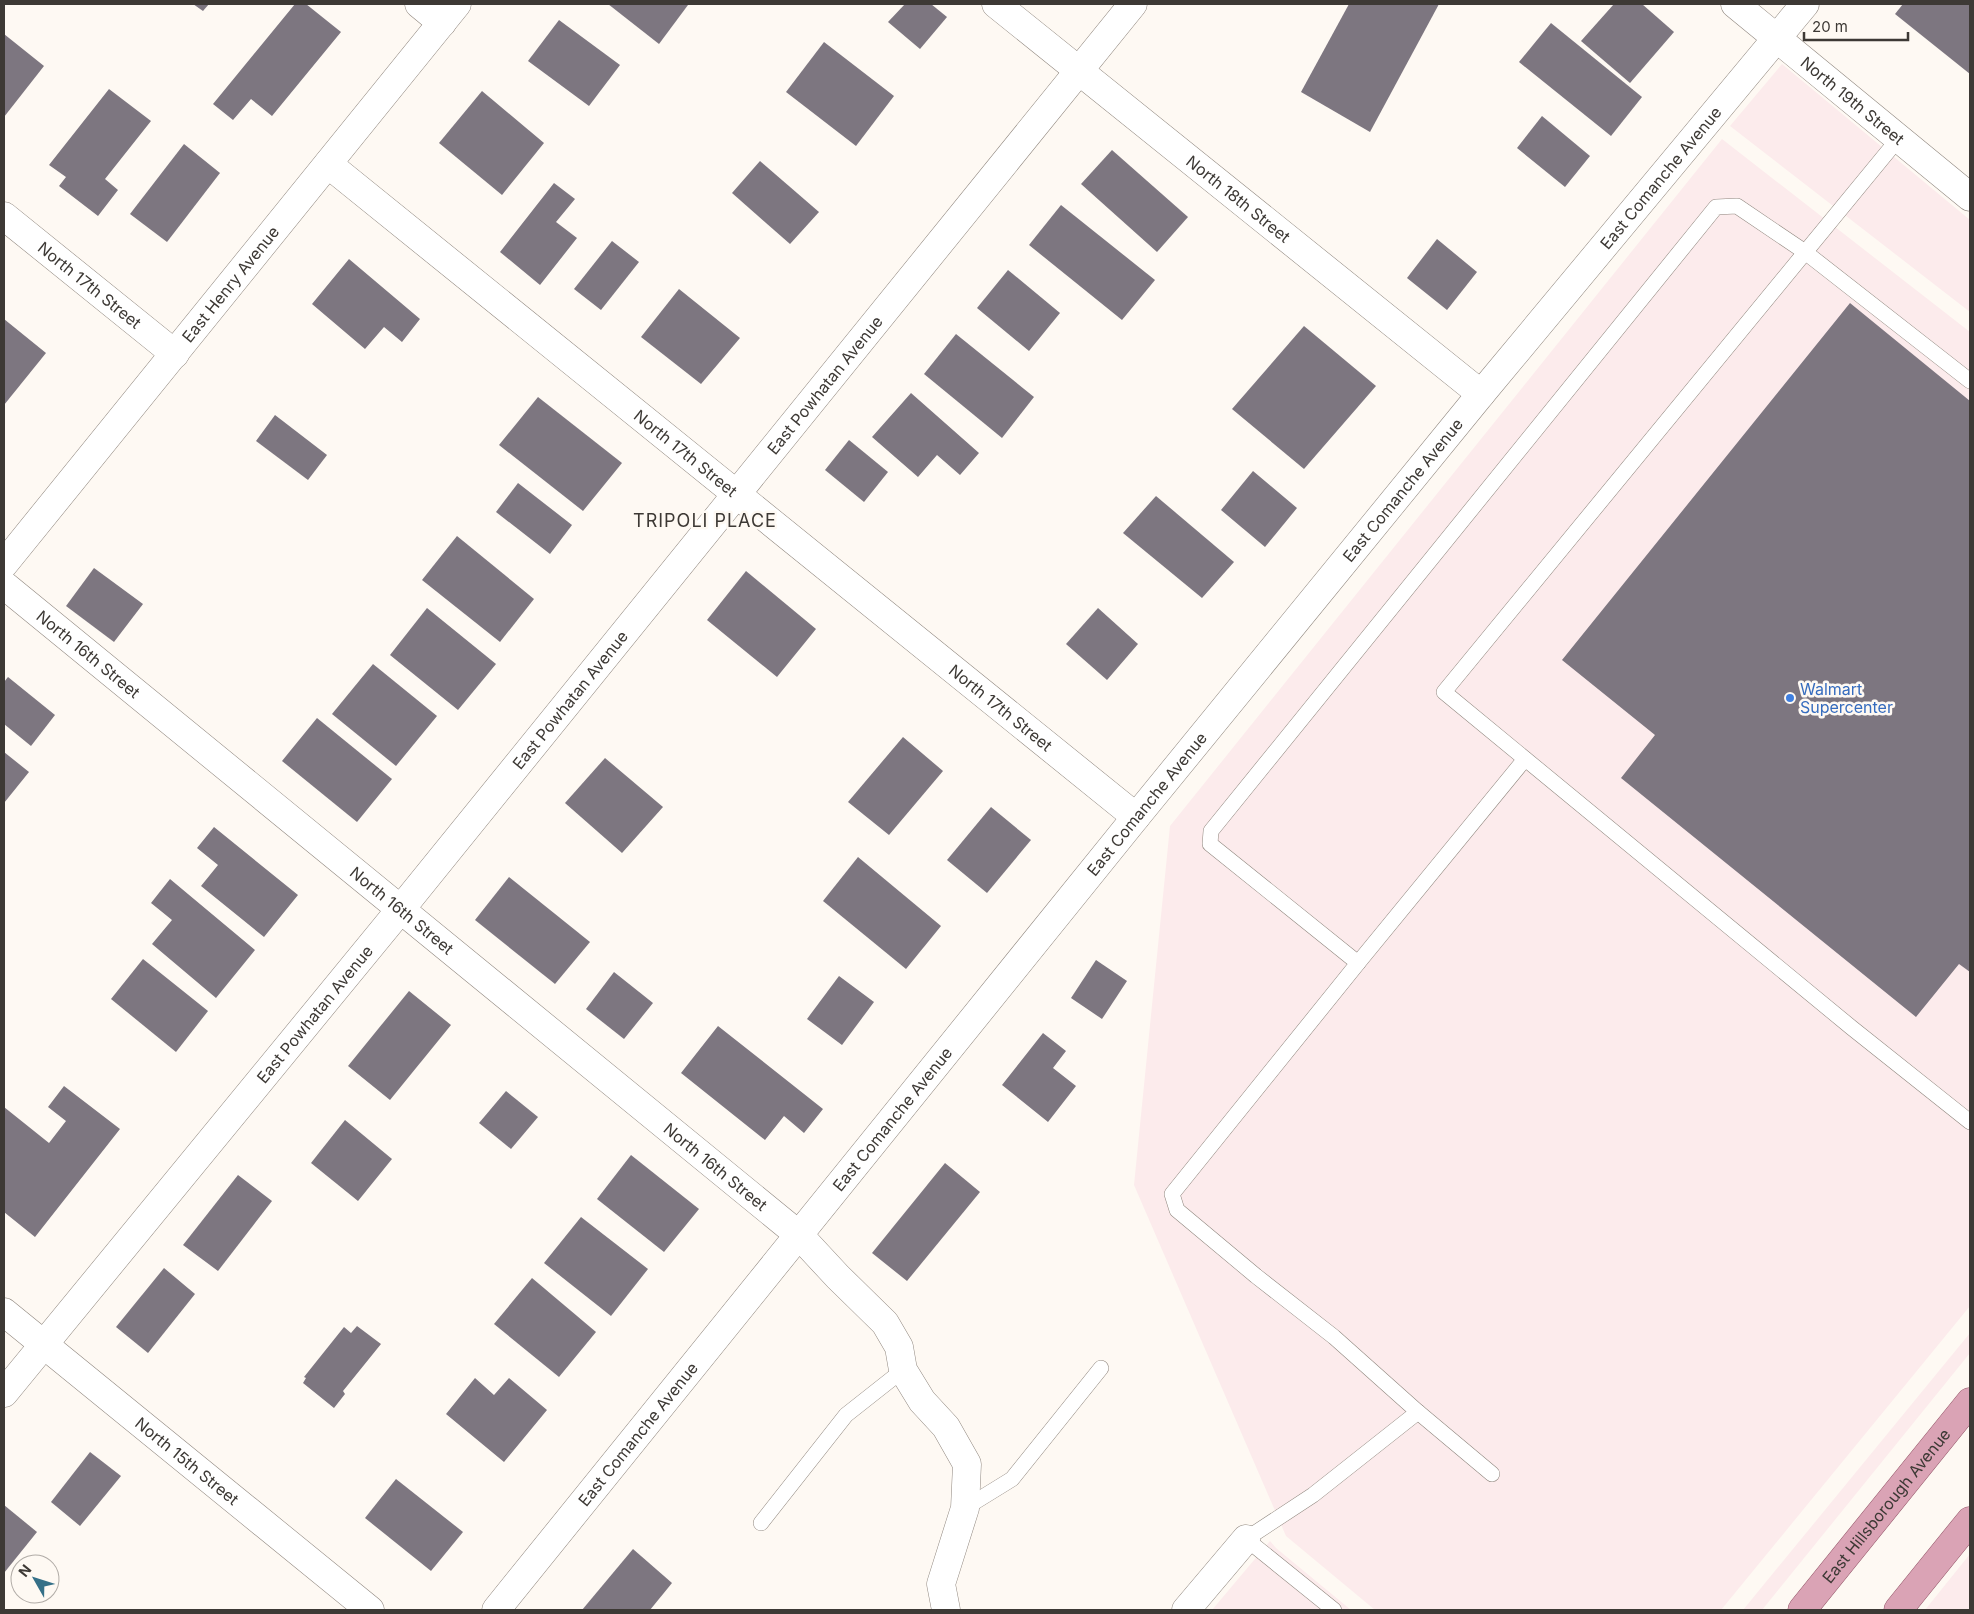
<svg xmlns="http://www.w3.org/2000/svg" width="1974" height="1614" font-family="Inter,sans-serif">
<rect width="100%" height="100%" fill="#fef9f3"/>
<g fill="#fcebec">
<polygon points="1782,64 1970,220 1970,312 1730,126"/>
<polygon points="1722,139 1970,332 1970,1306 1721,1610 1375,1610 1286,1536 1134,1185 1170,826"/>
<polygon points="1970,1333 1970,1353 1762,1610 1743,1610"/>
<polygon points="1270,1541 1276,1548 1351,1610 1212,1610"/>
<polygon points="1970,1554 1970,1610 1925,1610"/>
</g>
<g fill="#7d7680">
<polygon points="193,4 209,4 203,11"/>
<polygon points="295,4 306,4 341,32 272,116 251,99 233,120 213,104"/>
<polygon points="608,4 687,4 688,5 659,44"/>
<polygon points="905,4 931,4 947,17 920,49 888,22"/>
<polygon points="1349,4 1439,4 1370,132 1301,92"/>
<polygon points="1614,4 1642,4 1674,32 1630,83 1581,41"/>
<polygon points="1903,4 1970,4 1970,74 1895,14"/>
<polygon points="559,20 620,65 589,106 528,61"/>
<polygon points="1551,23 1642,97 1611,136 1519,62"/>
<polygon points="4,34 44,66 4,117"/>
<polygon points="824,42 894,96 856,146 786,92"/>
<polygon points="109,89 151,121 105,179 118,190 98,216 59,186 66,177 49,165"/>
<polygon points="482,91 544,143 502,195 439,143"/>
<polygon points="1542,116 1590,156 1565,187 1517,148"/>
<polygon points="184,144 220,173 167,242 130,214"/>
<polygon points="1112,150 1188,217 1157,252 1081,184"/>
<polygon points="760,161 819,212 790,244 732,193"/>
<polygon points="554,183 575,199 556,222 577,238 540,285 500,252"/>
<polygon points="1061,205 1155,280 1122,320 1029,245"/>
<polygon points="1437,239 1477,272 1447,310 1407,278"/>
<polygon points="612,241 639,262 601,310 574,289"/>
<polygon points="349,259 420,319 402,342 384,327 365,349 312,304"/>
<polygon points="1008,270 1060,313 1029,351 977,308"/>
<polygon points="679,289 740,338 701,384 641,337"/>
<polygon points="1850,303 1970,401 1970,972 1959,964 1916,1017 1621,778 1655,735 1562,660"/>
<polygon points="4,319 46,353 4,405"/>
<polygon points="1304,326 1376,386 1304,469 1232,409"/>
<polygon points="956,334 1034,397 1002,438 924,374"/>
<polygon points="911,393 979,453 960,475 937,455 918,477 872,437"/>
<polygon points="538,397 622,463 583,511 499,445"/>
<polygon points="275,415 327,455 308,480 256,441"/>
<polygon points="849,440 888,472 864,502 825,470"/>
<polygon points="1253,471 1297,508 1265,547 1221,510"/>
<polygon points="518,483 572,525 550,554 496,512"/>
<polygon points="1156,496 1234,562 1202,598 1123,533"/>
<polygon points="457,536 534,599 500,642 422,580"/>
<polygon points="94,568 143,604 114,642 66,606"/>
<polygon points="746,571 816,629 777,677 707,620"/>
<polygon points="427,608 496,664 458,710 390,655"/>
<polygon points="1098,608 1138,644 1107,680 1066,644"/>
<polygon points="373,664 437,716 396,766 332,714"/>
<polygon points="8,677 55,715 31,746 4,724 4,682"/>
<polygon points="317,718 392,779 357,822 282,761"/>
<polygon points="903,737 943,771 889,835 848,802"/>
<polygon points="4,752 29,772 4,803"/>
<polygon points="605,758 663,807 622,853 565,803"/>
<polygon points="991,807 1031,840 987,893 947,860"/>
<polygon points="214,827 298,895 264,937 201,886 218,865 197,848"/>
<polygon points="858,857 941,926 906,969 823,901"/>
<polygon points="509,877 590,942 555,984 475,920"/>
<polygon points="170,879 255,950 216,998 152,944 172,920 151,903"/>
<polygon points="143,959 208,1011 176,1052 111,999"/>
<polygon points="1096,960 1127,981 1102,1019 1071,998"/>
<polygon points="614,972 653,1003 624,1039 586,1009"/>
<polygon points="839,976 874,1002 842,1045 807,1019"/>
<polygon points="409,991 451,1025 390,1100 348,1066"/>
<polygon points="718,1026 823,1109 804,1133 784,1116 765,1140 681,1073"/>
<polygon points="1043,1033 1066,1051 1053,1068 1076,1086 1048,1122 1002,1085"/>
<polygon points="64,1086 120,1129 35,1237 4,1212 4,1107 49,1143 66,1121 48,1107"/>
<polygon points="506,1091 538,1117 511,1149 479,1123"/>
<polygon points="345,1120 392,1159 358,1201 311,1163"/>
<polygon points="631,1155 699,1209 664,1252 597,1199"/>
<polygon points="945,1163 980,1192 907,1281 872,1253"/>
<polygon points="238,1175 272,1201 218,1271 183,1245"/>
<polygon points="581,1217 648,1269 611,1316 544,1263"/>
<polygon points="164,1268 195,1294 148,1353 116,1327"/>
<polygon points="532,1278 596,1332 559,1377 494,1324"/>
<polygon points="357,1326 381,1344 343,1391 345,1394 334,1408 303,1383 306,1378 304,1377 344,1327 351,1333"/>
<polygon points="475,1378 494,1395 509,1378 547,1410 504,1462 446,1414"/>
<polygon points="90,1452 121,1476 80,1526 51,1502"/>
<polygon points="396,1479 463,1532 431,1571 365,1518"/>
<polygon points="4,1505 37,1532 4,1573"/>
<polygon points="633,1549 672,1583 650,1610 582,1610"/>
</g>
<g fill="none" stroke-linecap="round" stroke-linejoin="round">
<g stroke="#8f867e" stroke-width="16">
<g id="service">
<polyline points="1899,138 1444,692 1852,1028 1970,1122"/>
<polyline points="1358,963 1525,759"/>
<polyline points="1418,1412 1492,1474"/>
<polyline points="965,1508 1012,1479 1101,1368"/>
<polyline points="761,1523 846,1415 903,1370"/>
<polyline points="1334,1610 1246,1539 1313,1495 1418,1412 1334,1337 1256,1276 1177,1210 1172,1194 1358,963 1210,844 1211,831 1716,207 1737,206 1805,252 1970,381"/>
</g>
</g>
<g stroke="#8f867e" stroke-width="29">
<g id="minor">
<polyline points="419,4 442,23"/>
<path id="s1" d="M996,4L1481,394"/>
<path id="s2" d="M1735,4L1970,197"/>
<path id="s3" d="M328,164L1136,817"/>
<path id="s4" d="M4,216L175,354"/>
<path id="s5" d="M4,564L457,4"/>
<path id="s6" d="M4,585L799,1235L838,1277L885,1323L899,1347L903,1370L922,1401L946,1427L967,1464L965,1508L941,1584L946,1610"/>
<path id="s7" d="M4,1393L400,910L1133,4"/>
<path id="s8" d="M496,1610L1136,817L1481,394L1805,4"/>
<polyline points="1186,1610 1246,1539"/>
</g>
</g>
<g stroke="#8f867e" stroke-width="29">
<g id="tertiary">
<path id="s9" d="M4,1312L370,1610"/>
</g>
</g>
<g stroke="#935668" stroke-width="29">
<g id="primary">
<path id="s10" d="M1802,1610L1970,1402"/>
<polyline points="1898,1610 1970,1521"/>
</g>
</g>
<use href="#service" stroke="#fff" stroke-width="15"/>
<use href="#minor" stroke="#fff" stroke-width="28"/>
<use href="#tertiary" stroke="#fff" stroke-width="28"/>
<use href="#primary" stroke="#daa3b5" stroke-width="28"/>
</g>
<circle fill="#3f7fe0" stroke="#fef9f3" stroke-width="2" cx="1790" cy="698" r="5"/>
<g text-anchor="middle" stroke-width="5" stroke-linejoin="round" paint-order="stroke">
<g font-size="16" fill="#3d3935" stroke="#fef9f3">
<text dy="6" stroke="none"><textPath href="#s2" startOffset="152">North 19th Street</textPath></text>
<text dy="6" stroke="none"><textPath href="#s8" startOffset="1846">East Comanche Avenue</textPath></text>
<text dy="6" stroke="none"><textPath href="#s1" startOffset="311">North 18th Street</textPath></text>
<text dy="6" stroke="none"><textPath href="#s5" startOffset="360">East Henry Avenue</textPath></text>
<text dy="6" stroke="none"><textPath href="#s4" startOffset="110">North 17th Street</textPath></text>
<text dy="6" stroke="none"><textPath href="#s7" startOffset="1300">East Powhatan Avenue</textPath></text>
<text dy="6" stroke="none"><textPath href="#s3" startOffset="460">North 17th Street</textPath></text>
<text dy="6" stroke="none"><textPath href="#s8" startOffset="1441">East Comanche Avenue</textPath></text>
<text dy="6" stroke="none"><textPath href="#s6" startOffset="109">North 16th Street</textPath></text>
<text dy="6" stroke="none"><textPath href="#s7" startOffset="895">East Powhatan Avenue</textPath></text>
<text dy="6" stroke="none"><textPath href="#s3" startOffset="865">North 17th Street</textPath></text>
<text dy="6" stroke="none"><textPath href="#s8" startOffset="1036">East Comanche Avenue</textPath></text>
<text dy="6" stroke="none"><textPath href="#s6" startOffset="514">North 16th Street</textPath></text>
<text dy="6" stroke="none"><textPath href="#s7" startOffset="490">East Powhatan Avenue</textPath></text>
<text dy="6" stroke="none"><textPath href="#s8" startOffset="631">East Comanche Avenue</textPath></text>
<text dy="6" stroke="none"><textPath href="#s6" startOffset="919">North 16th Street</textPath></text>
<text dy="6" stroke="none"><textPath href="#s8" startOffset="226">East Comanche Avenue</textPath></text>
<text dy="6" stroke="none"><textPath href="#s9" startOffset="236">North 15th Street</textPath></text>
<text dy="6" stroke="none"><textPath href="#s10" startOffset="134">East Hillsborough Avenue</textPath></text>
</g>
<g font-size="16" fill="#366cbe" stroke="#fef9f3" text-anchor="start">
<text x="1800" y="695">Walmart<tspan x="1800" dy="18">Supercenter</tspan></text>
</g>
<g font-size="18" letter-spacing="1" fill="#3d3935" stroke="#fef9f3">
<text x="705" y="527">TRIPOLI PLACE</text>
</g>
</g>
<rect width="1974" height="1614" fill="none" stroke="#3d3935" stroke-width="10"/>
<g transform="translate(35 1579) rotate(309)"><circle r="24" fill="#fef9f3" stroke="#b1aca7"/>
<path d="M0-4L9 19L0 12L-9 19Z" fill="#357088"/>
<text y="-8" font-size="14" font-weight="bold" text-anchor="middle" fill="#3d3935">N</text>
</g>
<path d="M1804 32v8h104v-8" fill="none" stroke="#3d3935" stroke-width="2.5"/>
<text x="1812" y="32" font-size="15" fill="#3d3935" stroke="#fef9f3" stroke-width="4" paint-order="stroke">20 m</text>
</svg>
